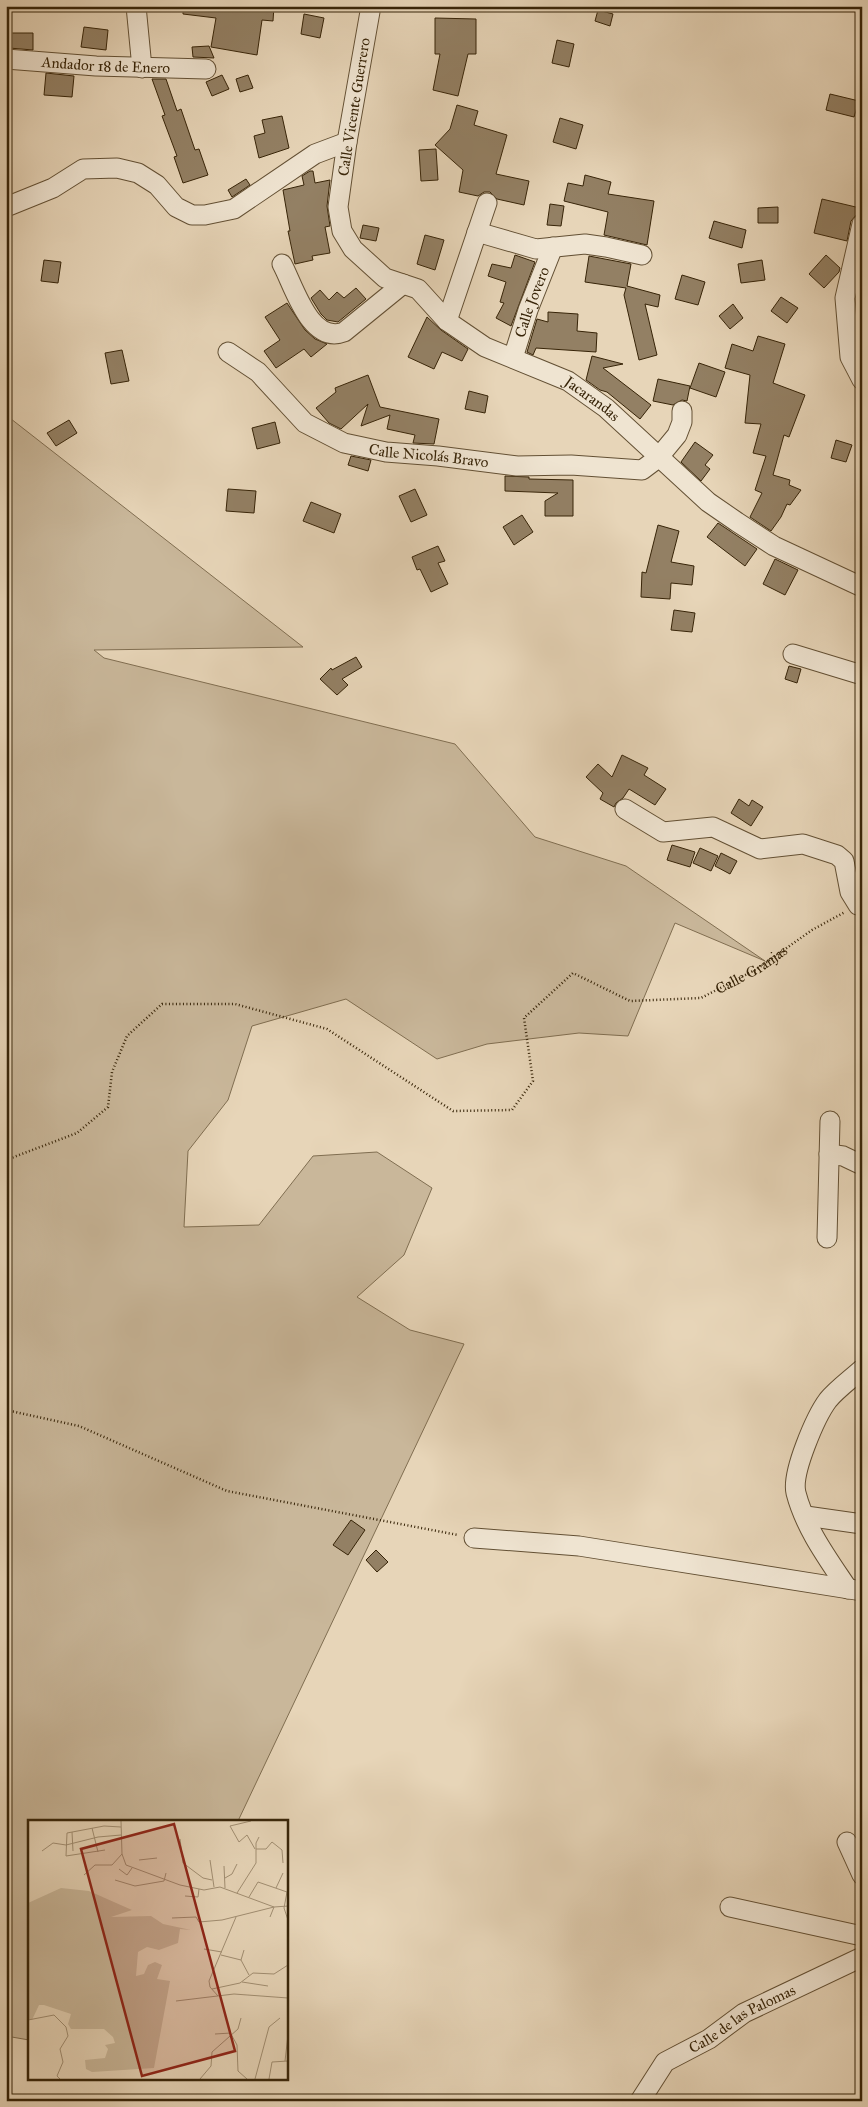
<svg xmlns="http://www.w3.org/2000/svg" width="868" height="2107" font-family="'IM FELL Great Primer',serif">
<rect width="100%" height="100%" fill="#e7d5b8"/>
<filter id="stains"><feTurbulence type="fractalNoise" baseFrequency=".004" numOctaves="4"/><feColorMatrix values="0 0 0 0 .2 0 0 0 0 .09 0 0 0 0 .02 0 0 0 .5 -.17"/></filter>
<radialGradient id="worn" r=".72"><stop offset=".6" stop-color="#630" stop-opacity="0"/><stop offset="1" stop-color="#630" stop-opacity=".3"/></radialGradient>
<polygon fill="#c9b79a" stroke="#806e51" points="6,415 303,647 94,650 104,658 455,744 535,837 626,866 765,961 675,923 628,1036 579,1033 487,1044 437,1059 346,999 252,1026 228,1100 188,1151 184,1227 259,1225 313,1156 377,1152 432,1188 404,1255 357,1297 410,1330 464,1344 238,1821 29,1821 29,2040 6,2036"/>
<g fill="#938064" stroke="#372408">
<polygon points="183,6 274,6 273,21 262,20 257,55 211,47 216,18 183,14"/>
<polygon points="598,10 613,14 610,26 595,21"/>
<polygon points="304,14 324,18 320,38 301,34"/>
<polygon points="435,18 476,19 476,54 468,54 458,96 433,90 440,54 435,54"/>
<polygon points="84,27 108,30 106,50 81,47"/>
<polygon points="9,33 33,33 33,50 9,48"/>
<polygon points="557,40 574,44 569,67 552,63"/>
<polygon points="209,46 214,58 193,57 192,47"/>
<polygon points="46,73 74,76 72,97 44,95"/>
<polygon points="222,75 229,89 212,96 206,82"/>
<polygon points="248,75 253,88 240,92 236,79"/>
<polygon points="152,79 166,79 177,111 181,109 195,150 199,149 208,175 183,183 174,157 177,156 162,116 165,115"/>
<polygon points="830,94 859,101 854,117 826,110"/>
<polygon points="457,105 478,111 474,125 507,135 496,174 529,181 524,205 497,199 490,192 484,192 478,196 459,192 463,170 435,145 450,129"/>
<polygon points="282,116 289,148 259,158 254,136 265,133 262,120"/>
<polygon points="560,118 583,125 576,149 553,142"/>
<polygon points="436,149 438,180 421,181 419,150"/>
<polygon points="310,171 313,171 315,183 330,180 327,206 330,226 325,227 330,253 312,256 313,260 295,264 288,231 290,231 283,190 304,185 302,176"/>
<polygon points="585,175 611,182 608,194 654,201 647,245 604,235 608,212 564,201 568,183 583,186"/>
<polygon points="246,179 250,185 232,197 228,190"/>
<polygon points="822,199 860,208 858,213 851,221 847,241 814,233"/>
<polygon points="550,204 564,206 561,226 547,225"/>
<polygon points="778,207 778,223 758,223 758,208"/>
<polygon points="714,221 746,230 742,248 709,238"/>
<polygon points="363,225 379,228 376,241 360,238"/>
<polygon points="425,235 444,240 435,270 417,264"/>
<polygon points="515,255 535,262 511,326 496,318 504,303 500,302 506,282 488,276 492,264 511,268"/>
<polygon points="826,255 840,268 839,272 824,288 809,274"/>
<polygon points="589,256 631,264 627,286 660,295 658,307 645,304 657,355 639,360 624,295 626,288 585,282"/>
<polygon points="44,260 61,262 58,283 41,281"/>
<polygon points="762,260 765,280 741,283 738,264"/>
<polygon points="682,275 705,282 698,305 675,299"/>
<polygon points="356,288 366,299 338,322 327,320 321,314 311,298 320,290 329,300 337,292 344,298"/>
<polygon points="781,297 798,308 787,323 771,311"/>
<polygon points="287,303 305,330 315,339 327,344 311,357 304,349 276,368 264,351 280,340 265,317"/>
<polygon points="733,304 743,318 730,329 719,316"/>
<polygon points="548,312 578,314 577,331 597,333 596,352 536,348 533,355 527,352 537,319 548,322"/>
<polygon points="427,317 441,330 468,349 462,361 442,352 434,369 408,357"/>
<polygon points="758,336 785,344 773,383 805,395 789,437 784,435 773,475 790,480 789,485 801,490 790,505 787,504 781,517 771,531 750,517 762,493 755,490 766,456 753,453 761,424 745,423 750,375 725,368 732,344 753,351"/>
<polygon points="122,350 129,381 111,384 105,353"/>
<polygon points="592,356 623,364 603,368 651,405 640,419 607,392 600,390 586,380"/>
<polygon points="699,363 725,372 716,397 690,388"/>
<polygon points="368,375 380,407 439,419 434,444 413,443 415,435 387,429 390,415 361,426 368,404 341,429 329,423 316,408 336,392 335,388"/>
<polygon points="658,379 690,386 687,401 682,400 673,405 653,401"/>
<polygon points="469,391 488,396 485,413 465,409"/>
<polygon points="69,420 77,433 56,446 47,433"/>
<polygon points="275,422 280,443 257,449 252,428"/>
<polygon points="836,440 852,445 846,462 831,458"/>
<polygon points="695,442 713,455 705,465 710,469 701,481 681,462"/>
<polygon points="351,456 371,460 368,471 348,465"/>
<polygon points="505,476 529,477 529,479 573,480 573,516 545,516 545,501 558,493 505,491"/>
<polygon points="228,489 256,491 254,513 226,511"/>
<polygon points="415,489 427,515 411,522 399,496"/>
<polygon points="311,502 341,514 334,533 303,521"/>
<polygon points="522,515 533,532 514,545 503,527"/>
<polygon points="718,523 757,549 745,566 707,537"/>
<polygon points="658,525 679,531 671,562 694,566 692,585 671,583 670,599 641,597 642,572 646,573"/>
<polygon points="438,546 445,561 438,563 448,584 431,592 420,569 417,570 412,557"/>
<polygon points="775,559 798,570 785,595 763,584"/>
<polygon points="674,610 695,613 692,632 671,630"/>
<polygon points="356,657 362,667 342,679 348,685 337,695 320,679 331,668 332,670"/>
<polygon points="789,666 801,669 797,683 785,679"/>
<polygon points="622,755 648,768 644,775 666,789 655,805 629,789 623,798 616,803 614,807 600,799 603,793 586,777 598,764 612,777"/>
<polygon points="739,799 749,806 752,800 763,807 751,826 731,813"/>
<polygon points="672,845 695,852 690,867 667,860"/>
<polygon points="700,848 718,856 711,871 693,863"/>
<polygon points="721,853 737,861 730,874 715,866"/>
<polygon points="351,1520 365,1530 348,1555 333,1545"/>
<polygon points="376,1550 388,1562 377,1572 366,1560"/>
</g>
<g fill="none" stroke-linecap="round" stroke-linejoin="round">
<g stroke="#635034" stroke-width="21">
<g id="minor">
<polyline points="136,6 142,68"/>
<path id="s2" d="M371,6L347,142L338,207L342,231L353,249L385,278L418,289L447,321L485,347L568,381L606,408L708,502L737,522L774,546L862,587"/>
<path id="s3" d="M6,59L96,66L206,69"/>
<polyline points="6,207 53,188 83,169 117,168 138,173 157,185 176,207 192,215 205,215 234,209 315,154 347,142"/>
<polyline points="862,224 845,298 850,357 862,380"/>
<polyline points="477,232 536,249 585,244 606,247 642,255"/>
<path d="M282,264C294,286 310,345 344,332L403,284"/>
<polyline points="447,321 487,203"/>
<path id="s4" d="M228,352L258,372L305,423L344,443L386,452L438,456L517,466L571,465L642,470L658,458L677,435L682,422V411"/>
<path id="s5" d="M513,358L528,310L553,247"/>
<polyline points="793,654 862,675"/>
<polyline points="625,809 663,832 713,827 760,849 803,844 837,855 844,861 850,892 858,905 862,905"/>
<polyline points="829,1154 843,1156 862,1165"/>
<polyline points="827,1238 830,1121"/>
<polyline points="806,1516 862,1524"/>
<polyline points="474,1538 579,1546 862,1591"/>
<path d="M848,1589C828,1559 805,1528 796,1493C791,1473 816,1416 828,1400C837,1389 851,1379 862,1369"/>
<polyline points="847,1842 862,1875"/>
<polyline points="730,1907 862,1936"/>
<path id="s6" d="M640,2101L665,2062L709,2039L744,2013L862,1957"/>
</g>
</g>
<g stroke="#372408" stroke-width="2.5" stroke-dasharray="1 2.5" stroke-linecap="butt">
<path id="s1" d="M6,1160L77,1133L108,1107L112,1072L127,1036L162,1004H235L327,1029L453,1111L512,1110L533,1081L524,1018L573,973L630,1001L701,998L757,969L812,930L845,912"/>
<polyline points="6,1410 79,1426 227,1491 458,1535"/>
</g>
<use href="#minor" stroke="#efe4d1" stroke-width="19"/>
</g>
<g text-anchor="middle" stroke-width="4" stroke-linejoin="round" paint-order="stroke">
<g font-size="15" fill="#372408" stroke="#efe4d1">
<text dy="5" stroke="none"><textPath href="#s3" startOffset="100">Andador 18 de Enero</textPath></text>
<text transform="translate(354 107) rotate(-81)" y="5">Calle Vicente Guerrero</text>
<text dy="5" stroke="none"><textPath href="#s5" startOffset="59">Calle Jovero</textPath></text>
<text dy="5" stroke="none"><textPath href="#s2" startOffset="536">Jacarandas</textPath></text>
<text dy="5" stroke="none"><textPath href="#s4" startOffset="235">Calle Nicolás Bravo</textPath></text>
<text dy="5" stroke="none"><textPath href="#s1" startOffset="974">Calle Granjas</textPath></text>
<text dy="5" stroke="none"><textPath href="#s6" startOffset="135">Calle de las Palomas</textPath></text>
</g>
</g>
<g transform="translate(28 1820)">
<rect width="260" height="260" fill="#e7d5b8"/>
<path d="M33,68L61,71L104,90L83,97L123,96L135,104L163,110L152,109L150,123L131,130L119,127L110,132L108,156L116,154L120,145L127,142L134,145L129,159L142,161L126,248L64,252L58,249L57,240L77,238L80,229L77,225L87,223L85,217L76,209H43L40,204L43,194L16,185H11L4,200L0,199V83Z" fill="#c9b79a"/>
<path fill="none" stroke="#a18e72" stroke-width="1" d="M93,1L94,34L98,45L152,65L176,70L192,67L246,87L260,86M64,8L70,32M44,12L45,31M219,15L211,22L202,6L223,1M219,15L227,29M152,19L155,43L175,58L184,60M228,29H238L244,22L254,30L255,43M77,30L38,36L39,13L76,6L93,7M14,31L25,23L38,25L70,17L93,15M111,40L129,38M182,40L186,67M196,46L197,68M91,49L99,55L104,48M56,55L67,45H84L94,34M197,58L204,54L209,44M87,60L107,66L136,61L138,53M248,68L255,53M209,73L228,43V23L231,17M157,76L170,77L171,69M221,77L230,62L259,72L256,88L260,100M144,98L168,97L171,102L194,100L246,87L242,97M176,129L194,132M193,135L213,140L216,130M213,140L221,155M214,162L240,166M184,169L212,163L225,153L246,154L260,145M190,176L182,167L181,161L208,97M148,181L206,174L260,178M0,200L26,195L38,207L40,216L32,229L35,242L29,256L32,259M187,214L203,213M203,214L209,225L210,251L219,259M257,241L260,215M172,259L183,246L184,232L210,209L213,198M227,259L241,207L252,198M241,259L244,242L260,241"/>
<path fill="#8f2418" fill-opacity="0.15" stroke="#8f2418" stroke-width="2.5" d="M146,4L207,231L114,256L53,29Z"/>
<rect width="260" height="260" fill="none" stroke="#372408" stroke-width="2.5"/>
</g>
<rect width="868" height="2107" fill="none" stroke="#e7d5b8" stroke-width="25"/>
<rect x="8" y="8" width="853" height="2092" fill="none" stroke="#372408" stroke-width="2.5"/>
<rect x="12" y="12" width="843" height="2082" fill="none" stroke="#372408"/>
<rect width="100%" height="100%" filter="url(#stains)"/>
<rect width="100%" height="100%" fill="url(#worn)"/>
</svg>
